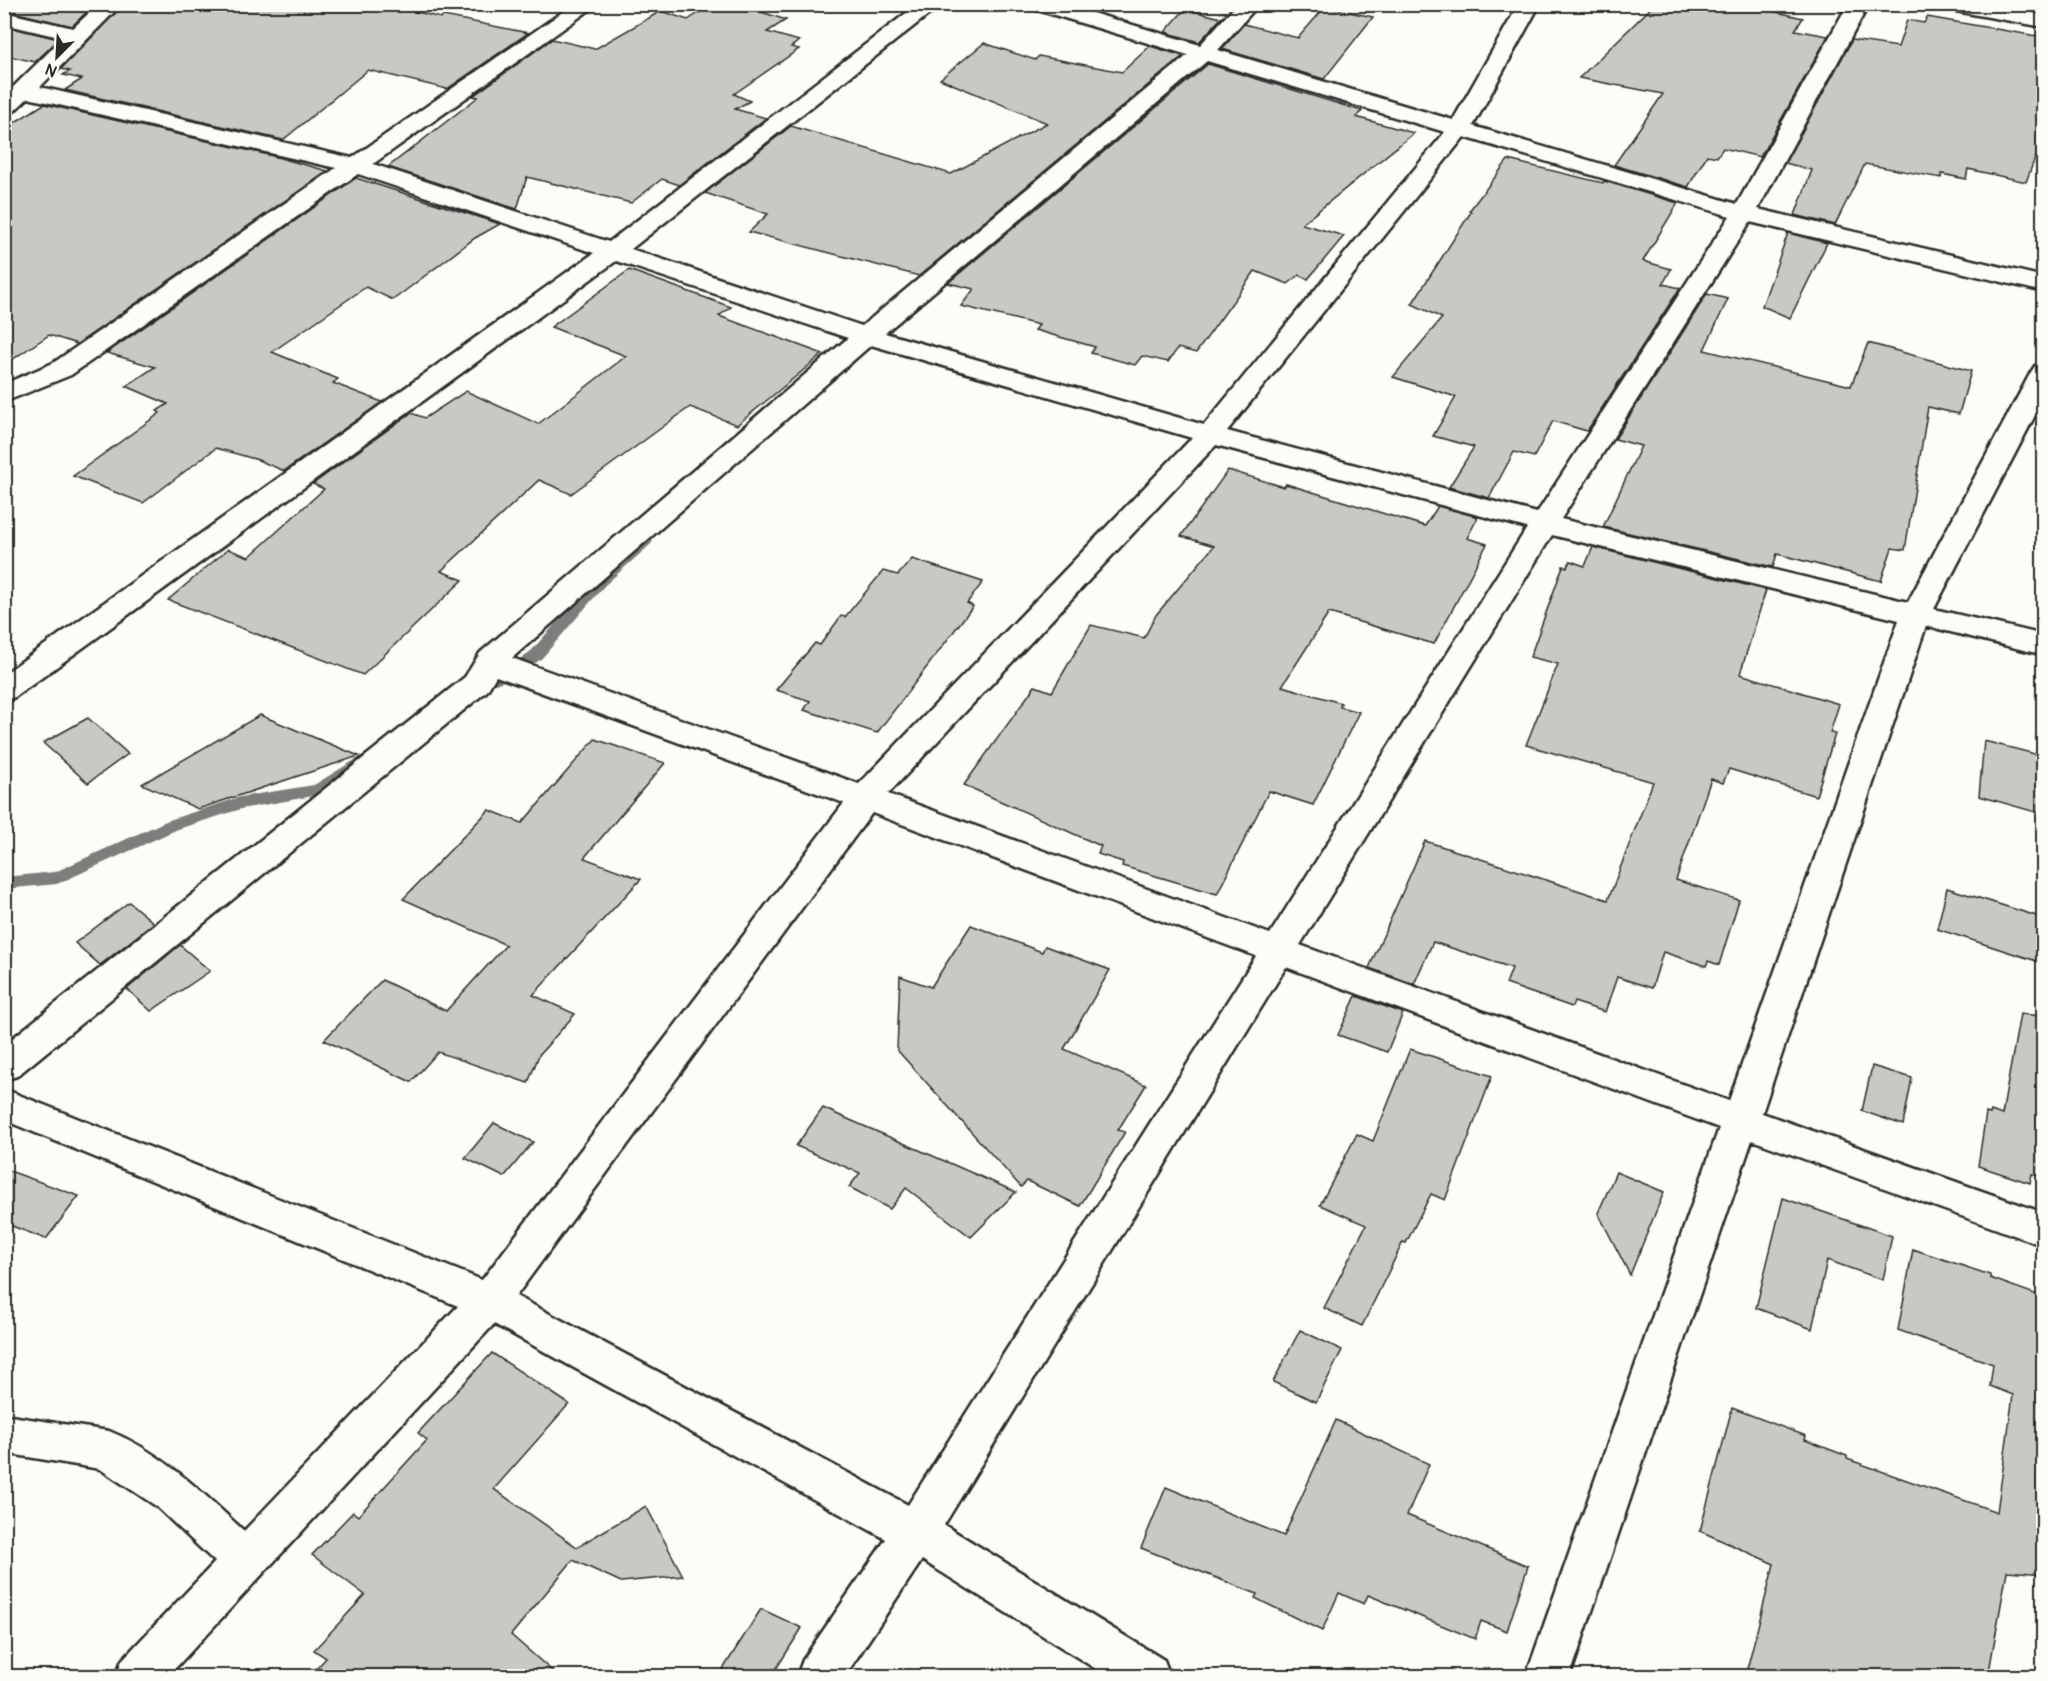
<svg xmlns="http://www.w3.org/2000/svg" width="2048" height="1681" font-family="Pangolin,sans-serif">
<rect width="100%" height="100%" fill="#fdfcf7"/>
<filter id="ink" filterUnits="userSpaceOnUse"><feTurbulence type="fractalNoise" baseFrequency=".0167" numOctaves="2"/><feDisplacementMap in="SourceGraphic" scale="12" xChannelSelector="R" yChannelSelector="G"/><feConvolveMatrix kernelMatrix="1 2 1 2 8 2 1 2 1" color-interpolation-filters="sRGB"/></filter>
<g filter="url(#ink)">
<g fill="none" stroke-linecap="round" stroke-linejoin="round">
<g fill="#7e7d7b" fill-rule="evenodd">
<polygon points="646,536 651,538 653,541 651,544 605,585 542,658 519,676 474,691 469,690 466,686 469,682 509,668 532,650 595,579 641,538"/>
<polygon points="366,753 372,755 374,759 372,763 324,794 241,809 178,829 57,884 4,889 4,877 55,872 166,821 240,797 314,785"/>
</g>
</g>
<g fill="#c9c8c4" stroke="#2b2b2b" stroke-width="1.5">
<polygon points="4,4 95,4 72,26 4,10"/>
<polygon points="124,4 385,4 441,18 444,16 528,33 447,89 368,70 283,140 65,90 82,79 63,75 70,71 61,69"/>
<polygon points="712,4 737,4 786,20 767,32 799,41 791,47 799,49 734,94 750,101 735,109 766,118 679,185 662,179 631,203 527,177 517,209 388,167 478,97 473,96 552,39 595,49 661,11 688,20"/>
<polygon points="1655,4 1741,4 1803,18 1795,30 1828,36 1760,157 1723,148 1717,157 1707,155 1688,187 1614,165 1663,94 1579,78"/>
<polygon points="1325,7 1373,17 1324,79 1222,49 1244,24 1298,38"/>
<polygon points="1185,9 1221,18 1199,42 1165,32"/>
<polygon points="1927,17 2043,37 2043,160 2035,158 2026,182 1968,169 1966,179 1942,174 1941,178 1865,164 1835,225 1795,215 1812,170 1785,163 1852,40 1898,47 1907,20 1924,23"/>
<polygon points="4,26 59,39 35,62 4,55"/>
<polygon points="984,43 1035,60 1039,56 1122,72 1150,46 1183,56 919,276 749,232 768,214 705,193 791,126 951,174 1047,123 940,79"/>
<polygon points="1208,64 1362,111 1356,117 1414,133 1302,224 1344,236 1308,279 1299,275 1288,284 1255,271 1196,353 1178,348 1168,362 1142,356 1135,365 1091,353 1095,347 1035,330 1039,325 961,306 974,289 948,283"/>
<polygon points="44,104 269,155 328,171 77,344 49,335 4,365 4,129"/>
<polygon points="1508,160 1603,183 1604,181 1678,203 1643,261 1671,269 1663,284 1680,288 1587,431 1553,421 1534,457 1514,452 1489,498 1449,487 1474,447 1433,436 1456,397 1393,377 1442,318 1412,304 1471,212 1469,211"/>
<polygon points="356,178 500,224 475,238 393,300 366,287 272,352 338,379 333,383 382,402 284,471 258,460 216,448 143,503 73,476 160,413 157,411 168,404 126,386 155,367 107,353"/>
<polygon points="1788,233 1827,243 1790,318 1762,306"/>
<polygon points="629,270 731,307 719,316 823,354 737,425 690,407 571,494 539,480 441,571 463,580 363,675 168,600 228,549 249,557 324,489 313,484 411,413 425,418 466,391 538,424 626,356 551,327"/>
<polygon points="1707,294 1728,299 1704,350 1851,386 1868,343 1971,371 1959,414 1928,407 1905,550 1892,548 1881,581 1777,554 1773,567 1603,527 1641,446 1615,439"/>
<polygon points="1228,470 1284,487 1286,484 1425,526 1438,506 1478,517 1467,538 1487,544 1434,644 1329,613 1282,686 1341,703 1340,707 1359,712 1313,805 1269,791 1217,894 1122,866 1123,862 1098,854 1101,846 964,785 1035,686 1052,692 1091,625 1144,638 1156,615 1214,546 1181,536"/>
<polygon points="1593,547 1766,590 1740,674 1839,704 1830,733 1835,734 1816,796 1729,769 1723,783 1711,779 1676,880 1739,900 1719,965 1708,961 1706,966 1663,952 1652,988 1617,977 1605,1012 1574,1002 1572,1007 1506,984 1512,968 1433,942 1414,984 1369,968 1425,841 1608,900 1653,782 1526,745 1558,664 1530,657 1563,566 1567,567 1570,561 1585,566"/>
<polygon points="912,559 983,582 967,603 973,606 877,733 804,710 810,701 776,690 815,643 820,645 841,616 845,617 883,571 898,575"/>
<polygon points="260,715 359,756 198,809 142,784"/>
<polygon points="88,718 128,754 88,783 43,743"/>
<polygon points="595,739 665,763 584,858 641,879 533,995 575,1014 539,1055 528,1083 438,1052 411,1082 324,1040 382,980 446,1011 506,945 403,899 489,810 522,823"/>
<polygon points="1984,741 2043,756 2043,814 1979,796"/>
<polygon points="1947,888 2043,918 2043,963 1937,929"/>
<polygon points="129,902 154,923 100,965 75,943"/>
<polygon points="971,925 1042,952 1045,946 1110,970 1064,1049 1146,1085 1118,1130 1125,1132 1080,1206 1027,1181 1021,1187 897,1050 900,976 931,987"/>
<polygon points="180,945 210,971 151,1011 127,989"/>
<polygon points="1356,996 1403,1013 1387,1052 1338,1035"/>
<polygon points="2020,1014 2043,1016 2043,1177 2032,1174 2030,1183 1978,1166 1986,1113 1990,1114 1991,1111 2002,1115"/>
<polygon points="1410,1049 1492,1076 1445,1200 1431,1194 1406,1243 1403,1242 1362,1326 1324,1308 1366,1225 1320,1205 1357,1134 1373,1141"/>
<polygon points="1872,1066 1912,1078 1903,1125 1862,1111"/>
<polygon points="823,1108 834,1113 1016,1192 971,1237 906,1188 890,1209 849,1187 860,1173 796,1146"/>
<polygon points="494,1123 533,1142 504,1177 465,1158"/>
<polygon points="4,1169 79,1196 46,1239 4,1223"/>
<polygon points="1616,1172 1664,1192 1630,1275 1598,1213"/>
<polygon points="1783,1198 1892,1236 1883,1280 1827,1260 1812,1329 1756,1308"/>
<polygon points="1913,1249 1990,1275 1990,1278 2043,1297 2043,1574 2007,1571 1988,1677 1745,1677 1774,1564 1700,1531 1732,1408 1806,1436 1805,1440 1847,1456 1847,1459 1997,1512 2013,1395 1990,1386 1993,1364 1898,1330"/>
<polygon points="1300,1330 1342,1350 1316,1402 1273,1382"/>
<polygon points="492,1353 569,1404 494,1489 577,1547 646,1506 683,1576 621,1582 573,1560 511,1635 559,1677 309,1677 326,1658 314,1650 365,1595 312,1555 353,1512 358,1516 427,1440 418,1433"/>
<polygon points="1336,1420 1429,1464 1407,1515 1528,1566 1507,1631 1481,1621 1475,1639 1368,1595 1364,1604 1339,1593 1322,1631 1255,1598 1257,1594 1141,1548 1166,1487 1284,1536"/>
<polygon points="761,1609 802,1628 771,1677 718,1677"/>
</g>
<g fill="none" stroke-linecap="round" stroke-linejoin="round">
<g stroke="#2b2b2b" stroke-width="5">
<g id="minor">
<path d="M99,4H122L40,87L352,158L574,4H598L373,164L609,242L918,4H942L631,249L862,326L1188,55L1031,8L1028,4H1062L1200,45L1237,4H1259L1218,50L1453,120L1519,4H1540L1473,126L1737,204L1848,4H1869L1758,209L2044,277V292L1750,222L1561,519L1908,602L2031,372L2035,366L2044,364V398L1934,609L2044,635V655L1926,626L1762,1113L2044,1213V1246L1752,1140L1570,1676H1526L1719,1128L1286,967L944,1525L1164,1660L1170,1676H1107L922,1560L845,1676H797L803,1660L886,1539L494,1324L168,1676H116L122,1660L215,1562L156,1506L100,1469L4,1453V1415L109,1431C162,1452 204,1494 244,1531L458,1306L4,1120V1089L482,1280L844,803L496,676L487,691L17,1076L4,1080V1045L465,677L480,653L848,338L616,261L15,697L4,700V674L594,253L358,174L71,375L4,402V384L53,363L336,168L28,98L12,113L4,115V96L63,38L4,24V12L73,28ZM1207,61L1445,132L1204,425L885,333ZM1464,137L1730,216L1537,513L1227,431ZM871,345L1192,438L859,784L512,658ZM1216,445L1527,528L1270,934L888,794ZM1552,535L1899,620L1729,1101L1300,945ZM872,813L1256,956L908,1505L516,1296Z"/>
<polygon points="1940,4 1987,4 2044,15 2044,27 1950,10"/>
</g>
</g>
<use href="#minor" fill="#fdfcf7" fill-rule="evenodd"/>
</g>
</g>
<rect width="2048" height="1681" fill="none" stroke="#fdfcf7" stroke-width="24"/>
<rect x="12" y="12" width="2024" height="1657" fill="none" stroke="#2b2b2b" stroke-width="2" filter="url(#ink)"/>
<g transform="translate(57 57) rotate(204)" stroke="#fdfcf7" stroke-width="4.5" paint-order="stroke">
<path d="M0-4.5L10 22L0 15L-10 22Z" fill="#2b2b2b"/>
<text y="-9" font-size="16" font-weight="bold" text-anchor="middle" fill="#2b2b2b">N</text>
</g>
</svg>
